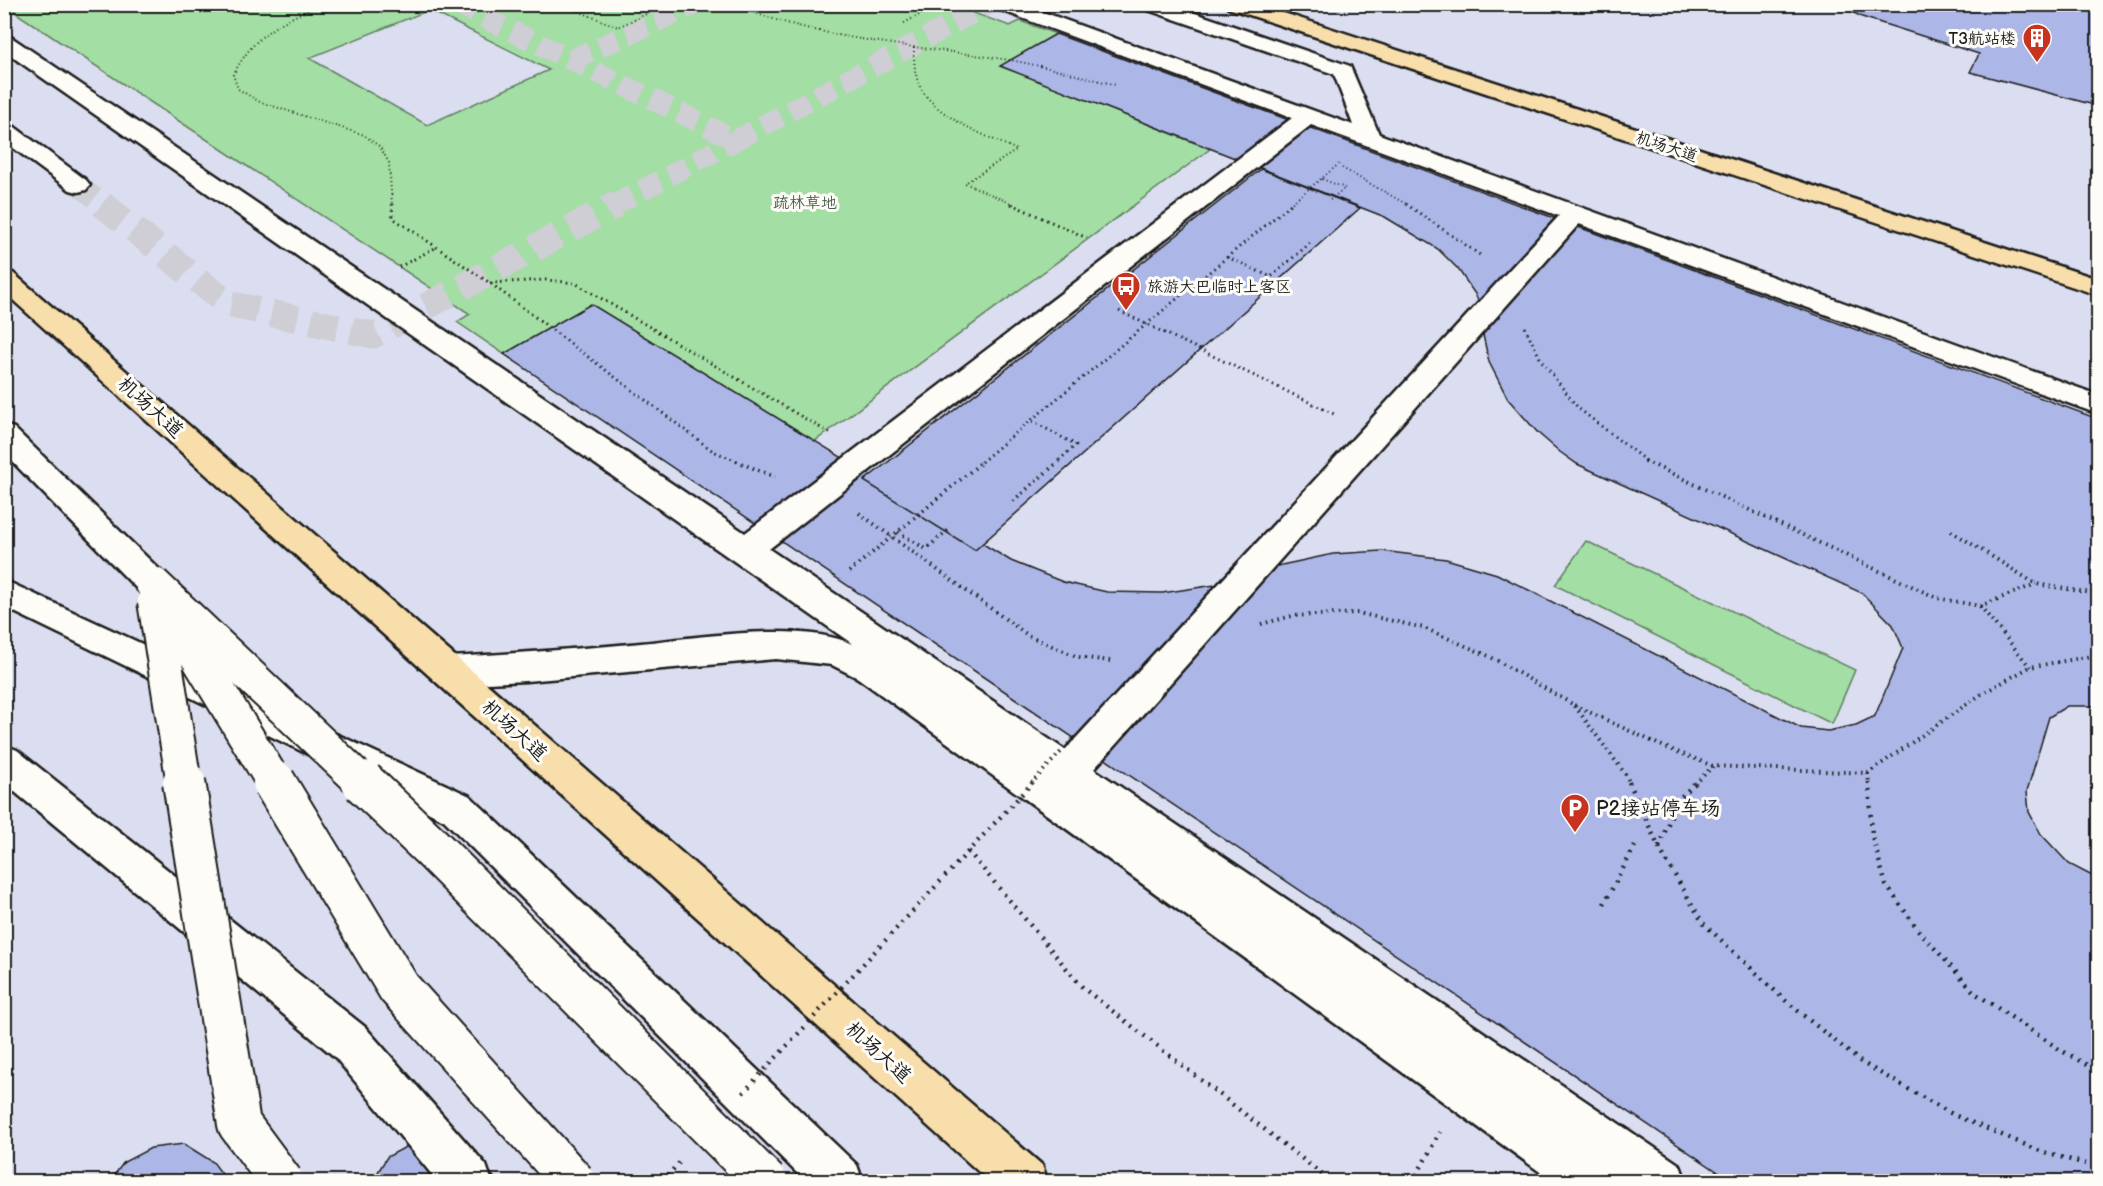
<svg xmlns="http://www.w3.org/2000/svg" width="2103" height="1186" font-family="'Balsamiq Sans','LXGW WenKai TC',sans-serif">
<rect width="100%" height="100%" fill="#edeef4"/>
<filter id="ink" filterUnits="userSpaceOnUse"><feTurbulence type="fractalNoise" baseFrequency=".0167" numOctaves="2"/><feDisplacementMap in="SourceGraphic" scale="12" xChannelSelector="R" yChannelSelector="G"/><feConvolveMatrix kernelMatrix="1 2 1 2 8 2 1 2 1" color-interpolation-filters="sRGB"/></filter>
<g filter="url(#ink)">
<rect fill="#dadef0" x="5" y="5" width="2093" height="1176"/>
<g fill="#a3dea4" stroke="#607d60" stroke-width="1.5" fill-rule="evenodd">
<path d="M4,5H951L1010,26L1020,21L1056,34L1001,66L1210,149L815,441L591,304L504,354L457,322L470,314ZM429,10L549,70L427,125L309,58Z"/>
<polygon points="1586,541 1855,670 1832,724 1555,585"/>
</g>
<g fill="#acb7e8" stroke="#1c1c1c" stroke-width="1.5">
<polygon points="1836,4 2098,4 2098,106 1970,72 1979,54 1862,17"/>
<polygon points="1056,34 2098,419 2098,706 2067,706 2049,717 2027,791 2029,812 2041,834 2069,864 2098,879 2098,1182 1733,1182 504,354 591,304 1011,561 1063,582 1107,592 1162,593 1215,585 1277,566 1333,554 1382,551 1446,559 1497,574 1801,728 1828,731 1856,725 1875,716 1903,648 1893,625 1862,593 1577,464 1560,452 1538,433 1508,399 1489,362 1483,335 1485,316 1475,294 1458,269 1438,249 1385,217 1000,66"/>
<polygon points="1261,169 1360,208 975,550 864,481"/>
<polygon points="413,1143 476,1156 498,1182 372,1182 387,1157"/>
<polygon points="184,1144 213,1162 228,1182 109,1182 124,1162 151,1148"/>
</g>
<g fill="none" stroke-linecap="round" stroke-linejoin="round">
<g stroke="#ceced4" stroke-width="21" stroke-dasharray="21 10" stroke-linecap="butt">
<polyline points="456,4 736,140 989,4"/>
<polyline points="571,60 696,4"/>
<polyline points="78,185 104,205"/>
<polyline points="614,205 736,140"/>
</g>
<polyline stroke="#ceced4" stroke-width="27" stroke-dasharray="27 14" stroke-linecap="butt" points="102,204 228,304 373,335 617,204"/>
<g stroke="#1c1c1c" stroke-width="5">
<g id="minor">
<path d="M993,4H1021L1353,125L1334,74L1142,8L1140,4H1169L1350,66L1379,134L2098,395V414L1579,224L1094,769L1680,1165L1686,1182H1622L1615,1177L1617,1182H1554L858,678L832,665L776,659L526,681L448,685L436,681L431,671L436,661L448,657C512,654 576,649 641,643C698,638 803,620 854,645L4,51V35L11,37L745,533L1292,118L995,8ZM1311,125L1559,216L1065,750L769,549Z"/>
<polygon points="4,123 12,125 86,180 90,185 86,190 78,192 70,190 4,141"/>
<polygon points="4,425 14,428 165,575 169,584 165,593 153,596 141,593 4,453"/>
<polygon points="4,580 470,796 857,1165 863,1182 806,1182 444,820 4,607"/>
<polygon points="4,745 17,750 365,1027 486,1165 492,1182 438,1182 335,1057 4,783"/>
</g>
</g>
<g stroke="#1c1c1c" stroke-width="5">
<g id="highway">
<polygon points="1226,4 1256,4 2098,279 2098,295 1228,8"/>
<polygon points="4,270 13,273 1042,1165 1048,1182 990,1182 4,292"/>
</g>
</g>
<g stroke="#1c1c1c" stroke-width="2" stroke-dasharray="1 3" stroke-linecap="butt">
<path d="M322,4C280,22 255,33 233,75L238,89L260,102L364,135L380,147L389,163L392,205"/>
<polyline points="560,4 618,27 668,4"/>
<path d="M731,4C822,41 913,45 1009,60C1045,66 1080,76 1116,85"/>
<polyline points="904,23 940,4"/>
<path d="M914,47C914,60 914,76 921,88C937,118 987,136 1017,150L965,183L1015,205"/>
<polyline points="1342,168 1408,205"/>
<polyline points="1322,179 1345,188"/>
<polyline points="1330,200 1345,188"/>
<polyline points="1289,205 1339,164"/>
</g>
<g stroke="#1c1c1c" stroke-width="3" stroke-dasharray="1.5 4" stroke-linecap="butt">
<polyline points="392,204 393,218 490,283 713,451 739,462"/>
<polyline points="1011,204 1087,238"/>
<polyline points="1406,204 1483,257"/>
<polyline points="1227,257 1271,277 1310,243"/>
<polyline points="399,267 437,247"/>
<polyline points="490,283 546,280 575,283 831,434"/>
<polyline points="1119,311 1336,415"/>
<polyline points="1525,327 1541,360 1578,408 1647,462"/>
<polyline points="1032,421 1076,445 1057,462"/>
<polyline points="981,462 1291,204"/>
</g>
<g stroke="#1c1c1c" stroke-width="4" stroke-dasharray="1.5 4.5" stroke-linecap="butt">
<polyline points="736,461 775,477"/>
<polyline points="1645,461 1937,598 1980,606 2036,584"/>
<polyline points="1013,501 1059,461"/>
<polyline points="859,513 1029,636 1078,657 1110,661"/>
<polyline points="1951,531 2036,584 2098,594"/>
<polyline points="898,532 926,549 951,527"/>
<polyline points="849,572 983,461"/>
<polyline points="1980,606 2030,667"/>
<polyline points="1261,624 1292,616 1358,613 1424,628 1489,656 1574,705 1626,775 1630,784"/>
<polyline points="1574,705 1660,745 1713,766 1868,773 1983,693 2030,667 2098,655"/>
<polyline points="1868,773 1869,784"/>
<polyline points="1695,784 1713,766"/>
</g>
<g stroke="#1c1c1c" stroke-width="4.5" stroke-dasharray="2 6" stroke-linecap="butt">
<polyline points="1629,782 1659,848 1703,923 1787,1002 1861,1062 1954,1115 2045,1153 2098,1167"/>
<polyline points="1869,782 1872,836 1886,885 1919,931 1975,993 2062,1051 2098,1071"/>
<polyline points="1659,847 1677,801 1696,782"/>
<polyline points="968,851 1083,988 1332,1182"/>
<polyline points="1604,904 1635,846"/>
<polyline points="1413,1182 1440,1132"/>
</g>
<use href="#minor" fill="#fdfcf7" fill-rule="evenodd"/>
<use href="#highway" fill="#f8deab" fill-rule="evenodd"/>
<g stroke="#1c1c1c" stroke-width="38" stroke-linecap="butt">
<g id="minor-bridge-far1">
<polyline points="153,584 364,784"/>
<polyline points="155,601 184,784"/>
<polyline points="176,621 275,784"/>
</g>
</g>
<g stroke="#1c1c1c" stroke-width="46" stroke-linecap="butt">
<g id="minor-bridge">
<polyline points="184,782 239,1124 282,1182"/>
<polyline points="274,782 399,988 574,1182"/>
<polyline points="363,782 429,845 766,1182"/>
</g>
</g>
<polyline stroke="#1c1c1c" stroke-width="4" stroke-dasharray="1.5 4.5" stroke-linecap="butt" points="1031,784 1074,738"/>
<g stroke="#1c1c1c" stroke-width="4.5" stroke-dasharray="2 6" stroke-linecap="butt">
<polyline points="743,1093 1033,782"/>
<polyline points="662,1182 679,1163"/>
</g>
<use href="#minor-bridge-far1" stroke="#fdfcf7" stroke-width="34"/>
<use href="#minor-bridge" stroke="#fdfcf7" stroke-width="42"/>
</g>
</g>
<defs>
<g id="building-pin" transform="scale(1.5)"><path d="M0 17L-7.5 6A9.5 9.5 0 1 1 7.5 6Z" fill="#c8321e" stroke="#fdfcf7"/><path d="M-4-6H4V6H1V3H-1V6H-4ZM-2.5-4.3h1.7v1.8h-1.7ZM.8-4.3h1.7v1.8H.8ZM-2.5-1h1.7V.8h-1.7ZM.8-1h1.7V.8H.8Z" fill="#fff"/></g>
<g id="bus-pin" transform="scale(1.5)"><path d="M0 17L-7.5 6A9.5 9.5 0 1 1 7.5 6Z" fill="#c8321e" stroke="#fdfcf7"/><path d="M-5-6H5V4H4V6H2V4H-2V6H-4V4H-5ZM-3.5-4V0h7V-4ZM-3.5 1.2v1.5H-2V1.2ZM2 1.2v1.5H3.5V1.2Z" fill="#fff"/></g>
<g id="parking-pin" transform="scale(1.5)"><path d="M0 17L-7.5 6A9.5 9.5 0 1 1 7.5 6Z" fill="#c8321e" stroke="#fdfcf7"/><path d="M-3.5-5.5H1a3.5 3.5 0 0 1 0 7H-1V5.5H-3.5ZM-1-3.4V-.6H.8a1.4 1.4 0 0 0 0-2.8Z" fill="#fff"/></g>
</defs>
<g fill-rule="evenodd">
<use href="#building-pin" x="2037" y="38"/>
<use href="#bus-pin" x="1126" y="286"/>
<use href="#parking-pin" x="1575" y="808"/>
</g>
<g text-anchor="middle" stroke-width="6" stroke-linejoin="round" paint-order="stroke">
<g font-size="16" fill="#1c1c1c" stroke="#fdfcf7" text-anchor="end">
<text x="2016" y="44">T3航站楼</text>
<text x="1147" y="292" text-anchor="start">旅游大巴临时上客区</text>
</g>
<g font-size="16" fill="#1c1c1c" stroke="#fdfcf7">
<text transform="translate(1667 146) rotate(18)" y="6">机场大道</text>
</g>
<g font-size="16" fill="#4b604c" stroke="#fdfcf7">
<text x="805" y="208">疏林草地</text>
</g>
<g font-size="20" fill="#1c1c1c" stroke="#fdfcf7">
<text transform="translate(151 407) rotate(42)" y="7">机场大道</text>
<text transform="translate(515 730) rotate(42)" y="7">机场大道</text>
<text transform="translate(879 1052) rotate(42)" y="7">机场大道</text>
</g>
<g font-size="20" fill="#1c1c1c" stroke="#fdfcf7" text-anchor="start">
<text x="1596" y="815">P2接站停车场</text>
</g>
</g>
<rect width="2103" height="1186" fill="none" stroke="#fdfcf7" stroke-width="24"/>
<rect x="12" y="12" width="2079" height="1162" fill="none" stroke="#1c1c1c" stroke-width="2" filter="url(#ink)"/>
</svg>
